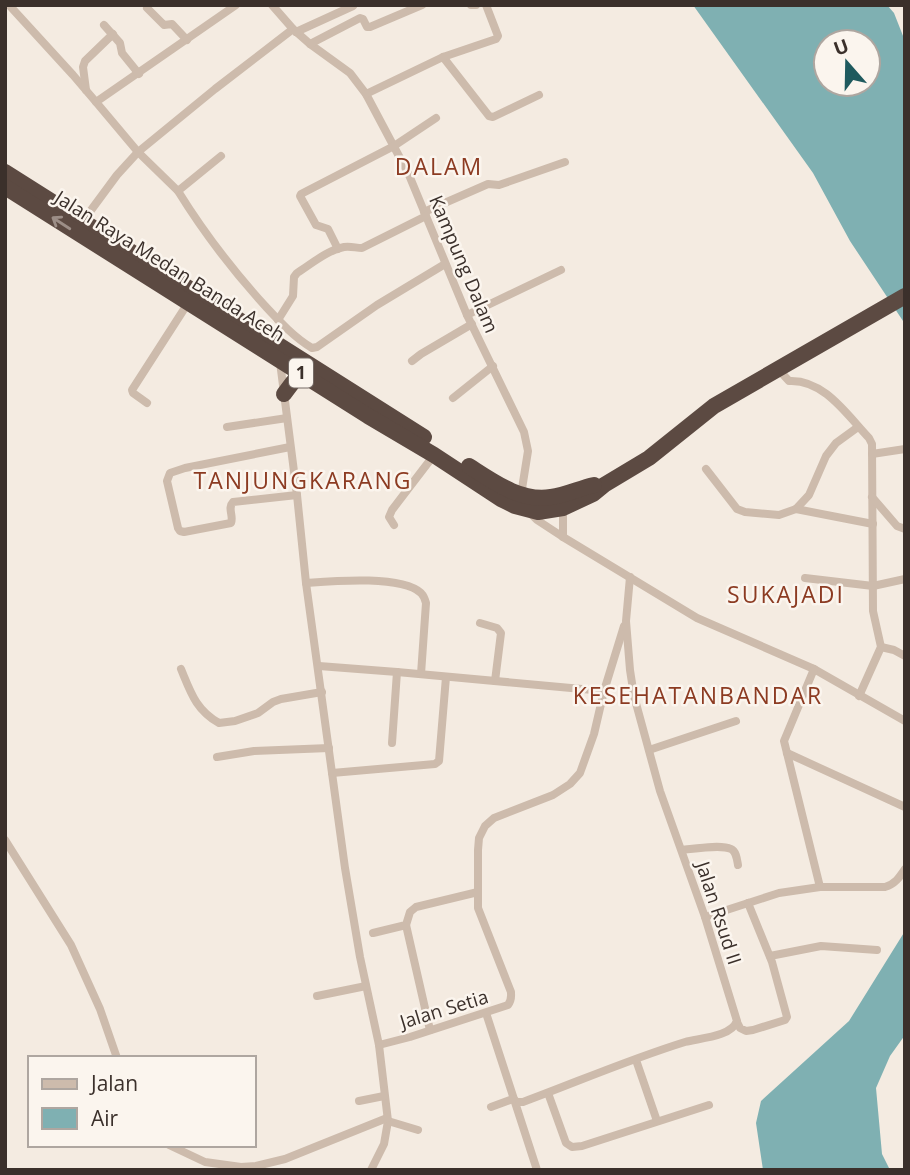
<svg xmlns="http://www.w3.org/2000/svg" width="910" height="1175" font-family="'Open Sans',sans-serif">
<rect width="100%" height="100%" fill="#f4ebe1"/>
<g fill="#7fb0b2" fill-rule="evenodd">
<path d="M693,5H887L894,13L905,41V324L850,241L813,173ZM826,42H868V84H826Z"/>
<polygon points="905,931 905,1035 890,1056 876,1088 882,1154 890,1170 763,1170 756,1123 761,1101 849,1021"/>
</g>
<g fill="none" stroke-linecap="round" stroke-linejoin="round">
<g stroke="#cdbbac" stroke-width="8">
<polyline points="9,5 73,75 96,102"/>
<polyline points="236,5 96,102 138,152 215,89 293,29"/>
<polyline points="272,5 293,29 310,44 350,73 366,94 409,175 467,315 524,432 528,451 521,495"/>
<polyline points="471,5 476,5"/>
<polyline points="147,8 164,25 172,24 187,40"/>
<polyline points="104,25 120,43 122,53 139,74"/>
<polyline points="296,32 353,6"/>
<polyline points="310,44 360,18 363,19 367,27 370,27 422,5"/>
<polyline points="443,57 489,116 493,117 539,95"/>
<polyline points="86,90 83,67 85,61 113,34"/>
<polyline points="366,94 443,57 496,39 498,36 486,5"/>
<path d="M178,191C204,233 234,272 267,308C281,323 295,338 312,348L317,347L377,305L445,264"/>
<polyline points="424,212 488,184 499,185 565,162"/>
<polyline points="83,221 117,175 138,152 178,191 221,156"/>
<polyline points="338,249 328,229 316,225 300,196 301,194 394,146 436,118"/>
<polyline points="467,315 561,270"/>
<path d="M278,320L293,296L294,277L297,273C311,264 328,250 344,247C351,246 356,248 362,248L426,216"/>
<polyline points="412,361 421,354 472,324"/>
<polyline points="280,362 297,495 306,583 345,868 360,957 379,1045 388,1121 384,1144 371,1170"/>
<path d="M778,369L789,381C824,379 847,415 869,438L872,444L873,611L881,647L859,696"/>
<polyline points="453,398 493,366"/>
<polyline points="147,403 133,393 132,390 188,303"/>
<polyline points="227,427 287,418"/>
<path d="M290,447L185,468L170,473L167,481L178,528L180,531L184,532L231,523C234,516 227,508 233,502L297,495"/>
<polyline points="872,454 905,449"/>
<polyline points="706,469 737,509 745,512 779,515 796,509 809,495 826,456 836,443 858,427"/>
<polyline points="872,497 897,526 905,529"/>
<polyline points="563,508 563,537"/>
<polyline points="796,509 873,524"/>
<polyline points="529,512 537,520 563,537 697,618 814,669 905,721"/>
<polyline points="394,525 389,517 392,510 434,455"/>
<polyline points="805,578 873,586 905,579"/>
<path d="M306,583C333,581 401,575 421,593C424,596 425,599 426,603L421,674"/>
<polyline points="480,623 497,628 501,633 495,681"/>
<polyline points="881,647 894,650 905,656"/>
<polyline points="319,666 397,672 604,691"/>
<path d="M181,669C191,693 196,710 219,723L235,721L258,713L273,702L281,699L322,692"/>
<polyline points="814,669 784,741 820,887"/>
<polyline points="392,743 397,672"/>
<polyline points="649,750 736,721"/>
<polyline points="787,753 905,807"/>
<polyline points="217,757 254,751 329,748"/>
<polyline points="332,773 435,764 439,761 446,677"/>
<polyline points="5,840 71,945 100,1009 117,1058"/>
<path d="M682,850C693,849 721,844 731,849C736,851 737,859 738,865"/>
<path d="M705,917L779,893L820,887H885C895,884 899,878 905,869"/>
<polyline points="406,925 430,1030"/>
<polyline points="373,933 406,925 410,912 416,907 478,892"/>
<polyline points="770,956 821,946 877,950"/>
<polyline points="317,996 366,986"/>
<polyline points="486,1013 537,1170"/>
<polyline points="737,1022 740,1028 746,1031 753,1030 785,1020 787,1017 772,962 748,903"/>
<path d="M379,1045L410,1037L508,1005C512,1000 511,997 511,992L478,908V850L479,838L485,826L494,818L553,795L570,784L580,773L594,734L604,691L624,626"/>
<polyline points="636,1060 657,1121"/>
<polyline points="548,1093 566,1143 572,1147 582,1146 709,1105"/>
<path d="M513,1099L517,1102H523C577,1082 630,1059 685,1042C700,1038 731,1037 737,1021L705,917L660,791L634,696L630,670L626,621L630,577"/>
<polyline points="359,1101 384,1096"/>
<polyline points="491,1107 513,1099"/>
<polyline points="388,1121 418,1130"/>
<polyline points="169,1145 205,1162 241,1167 256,1166 285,1159 387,1118"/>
</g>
<g stroke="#5c4a42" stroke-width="16">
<polyline points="5,172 424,437"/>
<polyline points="5,187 368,416 434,455 501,499 515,506 538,512 563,508 593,494 604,485 649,458 714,406 905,296"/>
<polyline points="284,394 293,382 304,375"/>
<path d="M469,466C494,482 521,502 551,497C566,495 580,488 594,485"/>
</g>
</g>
<defs><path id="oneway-shaft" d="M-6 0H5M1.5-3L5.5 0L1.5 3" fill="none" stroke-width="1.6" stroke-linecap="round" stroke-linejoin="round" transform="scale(1.75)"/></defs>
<use stroke="#9c8e87" href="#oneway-shaft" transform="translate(61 223) rotate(-147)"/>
<g text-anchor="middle" stroke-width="5" stroke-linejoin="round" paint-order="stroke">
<rect fill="#fbf5ee" stroke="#756b66" stroke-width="2" x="289" y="358.5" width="24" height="29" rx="5"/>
<g font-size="18" font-weight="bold" fill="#3b302b">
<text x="301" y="379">1</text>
</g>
<g font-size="19" fill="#3b302b" stroke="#fbf5ee">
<text transform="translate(464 264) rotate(67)" y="7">Kampung Dalam</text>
<text transform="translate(170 266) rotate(32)" y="7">Jalan Raya Medan Banda Aceh</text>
<text transform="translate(719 913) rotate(72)" y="7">Jalan Rsud II</text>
<text transform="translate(444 1009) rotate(-17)" y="7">Jalan Setia</text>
</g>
<g font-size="23" letter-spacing="2" fill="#8c3b22" stroke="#fbf5ee">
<text x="439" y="175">DALAM</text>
<text x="303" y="489">TANJUNGKARANG</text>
<text x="786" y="603">SUKAJADI</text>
<text x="698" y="704">KESEHATANBANDAR</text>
</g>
</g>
<rect width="910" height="1175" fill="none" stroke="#3b302b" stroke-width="14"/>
<rect x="28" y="1056" width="228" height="91" fill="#fbf5ee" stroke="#aea6a0" stroke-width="2"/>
<rect x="42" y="1079" width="35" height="10" fill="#cdbbac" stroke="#aea6a0" stroke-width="2"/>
<text x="91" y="1091" font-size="21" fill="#3b302b">Jalan</text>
<rect x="42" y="1108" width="35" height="21" fill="#7fb0b2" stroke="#aea6a0" stroke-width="2"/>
<text x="91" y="1126" font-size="21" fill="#3b302b">Air</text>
<g transform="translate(847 63) rotate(340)"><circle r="33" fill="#fbf5ee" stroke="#aea6a0" stroke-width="2"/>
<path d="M0-5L12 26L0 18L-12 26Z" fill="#1f5a5e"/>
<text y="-10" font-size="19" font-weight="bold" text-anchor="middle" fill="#3b302b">U</text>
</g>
</svg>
